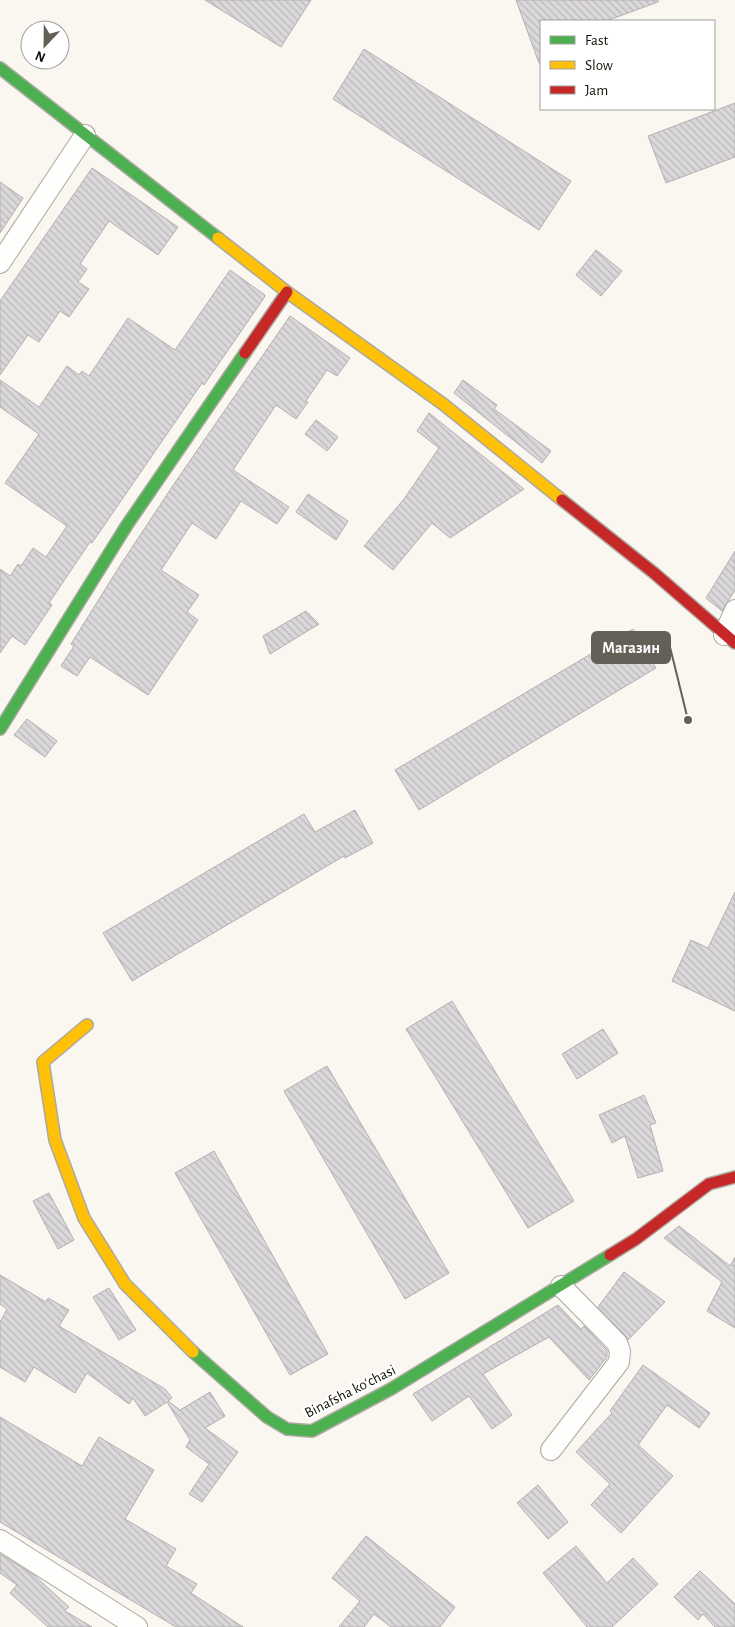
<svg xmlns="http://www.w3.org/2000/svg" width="735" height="1627" font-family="'Alegreya Sans',sans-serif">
<defs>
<pattern id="building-back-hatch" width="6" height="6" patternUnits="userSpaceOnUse" patternTransform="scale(1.25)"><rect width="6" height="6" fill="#dbd8db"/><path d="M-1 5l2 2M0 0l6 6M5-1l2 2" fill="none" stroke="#bbb8ba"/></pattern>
</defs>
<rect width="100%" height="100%" fill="#f9f7f0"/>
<g fill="url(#building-back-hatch)" stroke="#b3b0b2">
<polygon points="205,0 311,0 281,47"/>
<polygon points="516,0 658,0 658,2 606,21 541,21 541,63 539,63"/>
<polygon points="364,49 571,181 539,230 333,99"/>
<polygon points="735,103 735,157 666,183 648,136"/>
<polygon points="92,168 178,227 158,255 109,221 80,264 87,269 78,282 89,289 69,317 60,311 39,342 28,335 0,375 0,301"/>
<polygon points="0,182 23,198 0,233"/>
<polygon points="596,250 622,271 601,296 576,275"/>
<polygon points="230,270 265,295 264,298 204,385 202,383 92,543 90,542 49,603 52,605 25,645 12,636 0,653 0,569 10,576 18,564 21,566 33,548 46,557 67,526 5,483 39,434 0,407 0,380 39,407 67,366 79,375 82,371 89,376 128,318 175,350"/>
<polygon points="290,316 350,358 337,376 327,370 306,401 308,402 296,419 276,405 233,470 289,507 277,524 241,501 216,539 192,523 161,570 199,595 187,612 198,620 148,695 90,657 77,676 61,666 74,646 71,644 121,564 176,481"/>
<polygon points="463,380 497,405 494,409 551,451 542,463 454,393"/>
<polygon points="429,413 524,489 450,538 432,523 393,570 364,546 404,499 439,448 417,431"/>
<polygon points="316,420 338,437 327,451 305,434"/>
<polygon points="308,494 348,521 336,540 296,512"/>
<polygon points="735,551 735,590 722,611 706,598"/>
<polygon points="306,611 319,624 270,654 263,636"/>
<polygon points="633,629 656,668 419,810 395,770"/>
<polygon points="27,719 57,741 45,757 14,735"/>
<polygon points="355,810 373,843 345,858 344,856 132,981 103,933 304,814 315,832"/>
<polygon points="735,892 735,1011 672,981 691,940 708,948"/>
<polygon points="452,1001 574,1201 528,1228 406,1029"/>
<polygon points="603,1029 618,1053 577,1079 562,1054"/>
<polygon points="327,1066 449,1273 405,1299 284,1091"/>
<polygon points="644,1095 656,1123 650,1125 663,1171 638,1178 625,1136 612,1143 599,1115"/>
<polygon points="214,1151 328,1354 290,1375 175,1173"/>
<polygon points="49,1193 74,1240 58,1249 33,1201"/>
<polygon points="679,1226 730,1266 735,1257 735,1328 707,1311 722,1282 664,1238"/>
<polygon points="624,1272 665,1302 628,1340 625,1335 598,1307"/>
<polygon points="0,1275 46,1302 48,1298 69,1310 59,1326 165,1389 172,1398 168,1401 180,1410 210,1392 225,1416 205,1428 238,1452 202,1502 189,1494 209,1464 186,1447 190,1440 167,1402 145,1416 133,1398 129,1404 87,1373 75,1393 34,1367 25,1382 0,1367 0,1322 7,1309 0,1304"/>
<polygon points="109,1288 136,1330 119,1340 93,1297"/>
<polygon points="558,1305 581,1329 584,1326 607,1350 607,1357 589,1380 549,1337 483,1374 512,1415 492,1429 469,1396 432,1421 413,1394"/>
<polygon points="643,1365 710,1413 699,1428 667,1405 638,1445 673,1476 621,1533 591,1505 610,1484 576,1452 612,1413 610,1411"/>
<polygon points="0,1417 82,1466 99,1437 154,1470 125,1519 176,1549 166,1566 197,1584 191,1593 243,1627 176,1627 0,1522"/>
<polygon points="538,1485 568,1522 548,1539 517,1503"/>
<polygon points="366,1536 455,1607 440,1627 391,1627 374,1614 364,1627 339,1627 360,1601 332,1578"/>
<polygon points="576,1546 607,1583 633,1558 658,1584 612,1627 587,1627 543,1573"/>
<polygon points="0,1554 35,1576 69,1607 65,1611 92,1627 48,1627 10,1593 17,1585 0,1573"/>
<polygon points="700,1571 735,1604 735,1627 715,1627 703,1614 698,1620 674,1597"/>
</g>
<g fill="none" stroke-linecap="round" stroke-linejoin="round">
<g stroke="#aca9a1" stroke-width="22">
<g id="street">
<polyline points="0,263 85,135"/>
<polyline points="724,635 735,610"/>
<polyline points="551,1450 619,1362 620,1351 617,1343 561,1286"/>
<polyline points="0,1540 137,1627"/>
</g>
</g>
<g stroke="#aca9a1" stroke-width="14">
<g id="fast">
<polyline points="0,68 218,238"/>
<polyline points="0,729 127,525 245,353"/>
<polyline points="193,1352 267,1417 287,1429 312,1431 391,1389 610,1255"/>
</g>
</g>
<g stroke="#aca9a1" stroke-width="14">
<g id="slow">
<polyline points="218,238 287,292 443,404 562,500"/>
<polyline points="87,1025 43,1062 55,1140 84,1218 125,1284 193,1352"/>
</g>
</g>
<g stroke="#aca9a1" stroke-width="14">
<g id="jam">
<polyline points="245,353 287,292"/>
<polyline points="562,500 654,573 735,643"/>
<polyline points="610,1255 636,1239 709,1184 735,1177"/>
</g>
</g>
<use href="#street" stroke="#fefefd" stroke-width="20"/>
<use href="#fast" stroke="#4caf50" stroke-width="11"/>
<use href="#slow" stroke="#ffc107" stroke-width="11"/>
<use href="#jam" stroke="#c62828" stroke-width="11"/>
</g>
<g text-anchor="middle" stroke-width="4.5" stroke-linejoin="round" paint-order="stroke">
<g font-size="15" fill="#140f06" stroke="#fff">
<text transform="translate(350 1391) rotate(-27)" y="5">Binafsha koʻchasi</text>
</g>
</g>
<path fill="none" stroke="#646058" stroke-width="2" d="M688 720L670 647"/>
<circle fill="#646058" stroke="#fff" stroke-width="2" cx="688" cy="720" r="5"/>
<rect fill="#646058" stroke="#646058" stroke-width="2" x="592" y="632" width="78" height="31" rx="5"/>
<g font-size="16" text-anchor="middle" font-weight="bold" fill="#fff">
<text x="631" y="653">Магазин</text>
</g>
<rect x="540" y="20" width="175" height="90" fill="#ffffff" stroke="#a19f9b"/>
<rect x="550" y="36" width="25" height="8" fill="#4caf50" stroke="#a19f9b"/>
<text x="585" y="45" font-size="15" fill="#140f06">Fast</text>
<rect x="550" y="61" width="25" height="8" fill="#ffc107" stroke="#a19f9b"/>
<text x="585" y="70" font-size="15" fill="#140f06">Slow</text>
<rect x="550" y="86" width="25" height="8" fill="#c62828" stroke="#a19f9b"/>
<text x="585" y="95" font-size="15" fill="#140f06">Jam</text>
<g transform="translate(45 45) rotate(202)"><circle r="24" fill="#ffffff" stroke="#a19f9b"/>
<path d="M0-4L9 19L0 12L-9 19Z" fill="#646058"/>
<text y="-8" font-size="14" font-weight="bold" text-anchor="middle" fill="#140f06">N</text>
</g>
</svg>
